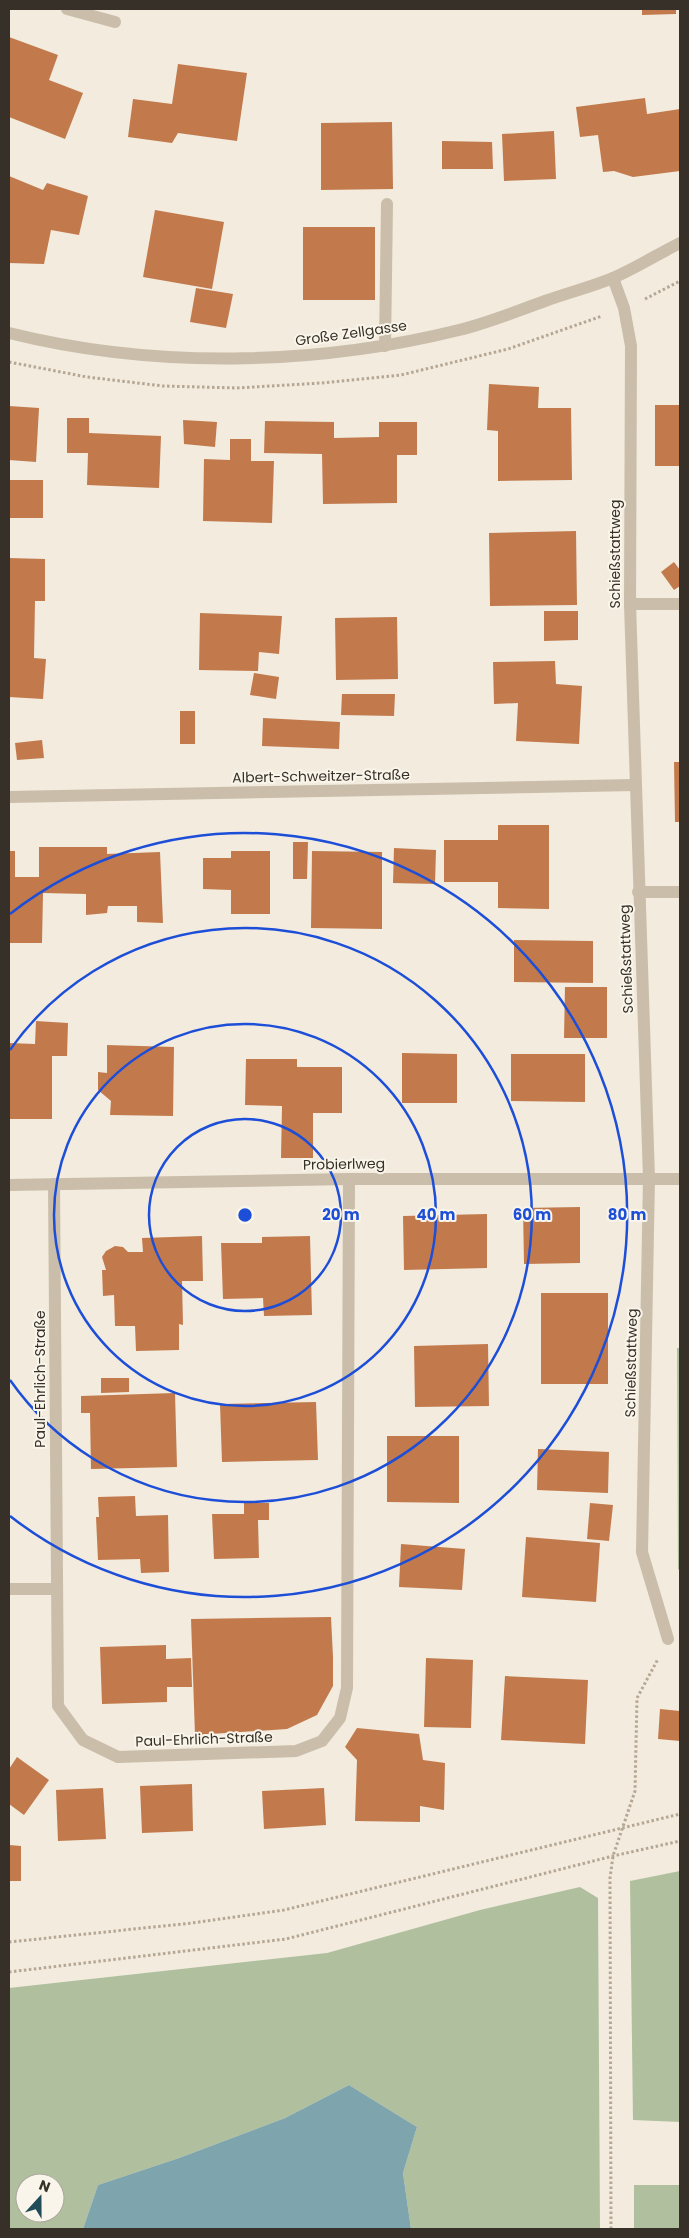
<svg xmlns="http://www.w3.org/2000/svg" width="689" height="2238" font-family="Poppins,sans-serif">
<rect width="100%" height="100%" fill="#f2ebde"/>
<g fill="#b0c09e" fill-rule="evenodd">
<polygon points="677,1348 680,1348 680,1571 678,1569"/>
<polygon points="680,1871 680,2122 633,2120 630,1881"/>
<path d="M580,1887L598,1898L600,2229H411L403,2173L417,2127L349,2085L285,2118L179,2158L98,2185L83,2229H9V1988L327,1953L480,1910ZM25,2183H55V2213H25Z"/>
<rect x="634" y="2185" width="46" height="44"/>
</g>
<polygon fill="#7ea5ae" points="349,2085 417,2127 403,2173 411,2229 83,2229 98,2185 179,2158 285,2118"/>
<g fill="#c27a4c">
<polygon points="642,9 676,9 676,14 642,15"/>
<polygon points="9,37 58,55 49,80 83,93 65,139 9,117"/>
<polygon points="178,64 247,73 237,141 178,133 172,143 128,137 133,99 172,104"/>
<polygon points="645,98 647,114 680,109 680,171 633,177 614,171 603,172 598,135 580,137 576,107"/>
<polygon points="392,122 393,189 321,190 321,123"/>
<polygon points="554,131 556,179 504,181 502,134"/>
<polygon points="442,141 492,142 493,169 442,169"/>
<polygon points="9,176 43,190 47,183 88,196 79,235 51,230 44,264 9,263"/>
<polygon points="155,210 224,222 212,289 143,277"/>
<rect x="303" y="227" width="72" height="73"/>
<polygon points="196,288 233,294 226,328 190,322"/>
<polygon points="489,384 539,387 538,408 571,408 572,480 498,481 498,431 487,430"/>
<rect x="655" y="405" width="25" height="61"/>
<polygon points="9,406 39,408 36,462 9,460"/>
<polygon points="67,418 89,418 89,433 161,436 159,488 87,485 88,453 67,453"/>
<polygon points="183,420 217,422 215,447 184,444"/>
<polygon points="265,421 334,422 334,438 379,437 379,422 417,422 417,455 397,455 397,503 323,504 322,454 264,453"/>
<polygon points="230,439 251,439 251,461 274,461 272,523 203,521 204,459 230,460"/>
<rect x="9" y="480" width="34" height="38"/>
<polygon points="576,531 577,605 490,606 489,533"/>
<polygon points="9,558 45,559 45,601 35,601 34,658 46,659 43,699 9,697"/>
<polygon points="674,562 680,570 680,586 674,590 661,572"/>
<polygon points="544,611 578,611 578,640 544,641"/>
<polygon points="200,613 282,616 279,654 259,652 258,671 199,670"/>
<polygon points="397,617 398,679 336,680 335,618"/>
<polygon points="555,661 556,684 582,686 579,744 516,741 518,703 494,704 493,662"/>
<polygon points="254,673 279,677 276,699 250,695"/>
<polygon points="342,694 395,694 394,716 341,715"/>
<rect x="180" y="711" width="15" height="33"/>
<polygon points="263,718 340,722 339,749 262,746"/>
<polygon points="42,740 44,758 17,760 15,743"/>
<polygon points="674,762 680,762 680,822 675,822"/>
<polygon points="498,825 549,825 549,909 498,908 498,882 444,882 444,840 498,840"/>
<polygon points="293,842 308,842 307,879 293,879"/>
<polygon points="39,847 107,847 107,854 160,852 163,923 137,922 137,906 108,906 107,913 86,915 86,894 43,893 42,943 9,943 9,851 15,851 15,877 39,877"/>
<polygon points="394,848 436,850 435,884 393,883"/>
<polygon points="231,851 270,851 270,914 231,914 231,890 203,889 203,858 231,858"/>
<polygon points="312,851 382,852 382,929 311,928"/>
<polygon points="514,940 593,941 593,983 514,982"/>
<polygon points="565,987 607,987 607,1038 564,1038"/>
<polygon points="36,1021 68,1023 67,1056 52,1056 52,1119 9,1119 9,1043 35,1044"/>
<polygon points="107,1045 174,1047 173,1116 110,1115 111,1101 98,1090 98,1072 107,1073"/>
<polygon points="402,1053 457,1054 457,1103 402,1103"/>
<polygon points="511,1054 585,1054 585,1102 511,1101"/>
<polygon points="246,1059 297,1059 297,1067 342,1067 342,1113 313,1113 313,1158 281,1158 282,1106 245,1105"/>
<polygon points="580,1207 580,1263 524,1264 523,1208"/>
<polygon points="487,1214 487,1268 404,1270 403,1216"/>
<polygon points="202,1236 203,1281 182,1281 183,1325 179,1324 179,1350 136,1351 135,1326 115,1326 114,1295 103,1296 102,1270 106,1270 102,1257 106,1251 115,1246 123,1247 128,1252 143,1252 142,1238"/>
<polygon points="310,1236 312,1315 264,1316 263,1298 223,1299 221,1243 262,1243 262,1237"/>
<rect x="541" y="1293" width="67" height="91"/>
<polygon points="488,1344 489,1406 415,1407 414,1346"/>
<polygon points="101,1378 129,1378 129,1392 101,1393"/>
<polygon points="175,1393 177,1467 91,1469 90,1413 81,1413 81,1396"/>
<polygon points="316,1402 318,1460 222,1462 220,1404"/>
<polygon points="387,1436 459,1436 459,1503 387,1502"/>
<polygon points="538,1449 609,1452 608,1493 537,1490"/>
<polygon points="135,1496 136,1516 168,1515 169,1572 141,1573 140,1559 98,1560 96,1517 99,1517 98,1497"/>
<polygon points="244,1503 269,1503 269,1520 258,1520 259,1558 214,1559 212,1514 244,1514"/>
<polygon points="590,1503 613,1505 609,1541 587,1539"/>
<polygon points="526,1537 600,1543 596,1602 522,1597"/>
<polygon points="401,1544 465,1549 462,1590 399,1587"/>
<polygon points="331,1617 333,1657 333,1686 317,1715 287,1729 195,1735 191,1619"/>
<polygon points="166,1645 166,1659 191,1658 192,1687 167,1687 167,1702 102,1704 100,1647"/>
<polygon points="426,1658 473,1660 471,1728 424,1727"/>
<polygon points="505,1676 588,1680 585,1744 501,1740"/>
<polygon points="660,1709 680,1711 680,1741 658,1739"/>
<polygon points="357,1728 419,1734 423,1760 445,1763 444,1810 420,1806 420,1822 355,1821 357,1760 345,1747"/>
<polygon points="17,1757 49,1780 24,1815 9,1804 9,1769"/>
<polygon points="192,1784 193,1831 142,1833 140,1786"/>
<polygon points="103,1788 106,1839 58,1841 56,1790"/>
<polygon points="324,1788 326,1825 264,1829 262,1791"/>
<polygon points="9,1845 21,1846 21,1881 9,1881"/>
</g>
<g fill="none" stroke-linecap="round" stroke-linejoin="round">
<g stroke="#b5a794" stroke-width="3" stroke-dasharray="2.5 2.5" stroke-linecap="butt">
<polyline points="645,299 680,281"/>
<polyline points="9,362 87,377 163,386 237,388 321,383 401,375 508,349 602,316"/>
<polyline points="9,1942 192,1923 284,1910 680,1814"/>
<polyline points="9,1972 286,1939 613,1856 680,1841"/>
<polyline points="611,2229 610,1878 613,1856 635,1791 637,1698 658,1659"/>
</g>
<polyline stroke="#cabdaa" stroke-width="12" points="385,346 387,204"/>
<g stroke="#cabdaa" stroke-width="12">
<polyline points="67,9 115,22"/>
<polyline points="613,278 624,308 631,346 630,604 649,1178 642,1552 668,1639"/>
<path d="M9,333C154,369 314,366 459,330C488,323 517,311 545,301C567,293 591,287 613,278C636,268 658,254 680,243"/>
<polyline points="630,604 680,604"/>
<polyline points="9,797 635,785"/>
<polyline points="638,892 680,892"/>
<polyline points="54,1184 58,1706 83,1740 118,1757 296,1751 322,1741 340,1718 347,1688 349,1179"/>
<polyline points="9,1185 349,1179 680,1179"/>
<polyline points="9,1589 57,1589"/>
</g>
</g>
<g fill="none" stroke="#1d4ed8" stroke-width="2.5">
<circle cx="245" cy="1215" r="96"/>
<circle cx="245" cy="1215" r="191"/>
<path d="M10 1050A287 287 0 1 1 10 1380"/>
<path d="M10 914A382 382 0 1 1 10 1516"/>
</g>
<g text-anchor="middle" stroke-width="4" stroke-linejoin="round" paint-order="stroke">
<g font-size="14" fill="#373029" stroke="#f9f5ea">
<text transform="translate(351 333) rotate(-8)" y="5">Große Zellgasse</text>
<text transform="translate(615 554) rotate(-90)" y="5">Schießstattweg</text>
<text transform="translate(321 776) rotate(-1)" y="5">Albert-Schweitzer-Straße</text>
<text transform="translate(626 959) rotate(-92)" y="5">Schießstattweg</text>
<text transform="translate(344 1164) rotate(-1)" y="5">Probierlweg</text>
<text transform="translate(631 1363) rotate(-89)" y="5">Schießstattweg</text>
<text transform="translate(40 1379) rotate(-90)" y="5">Paul-Ehrlich-Straße</text>
<text transform="translate(204 1739) rotate(-2)" y="5">Paul-Ehrlich-Straße</text>
</g>
</g>
<circle cx="245" cy="1215" r="8" fill="#1d4ed8" stroke="#f9f5ea" stroke-width="2.5"/>
<g font-size="15" text-anchor="middle" font-weight="bold" fill="#1d4ed8" stroke="#f9f5ea" stroke-width="4" stroke-linejoin="round" paint-order="stroke">
<text x="341" y="1220">20 m</text>
<text x="436" y="1220">40 m</text>
<text x="532" y="1220">60 m</text>
<text x="627" y="1220">80 m</text>
</g>
<rect width="689" height="2238" fill="none" stroke="#373029" stroke-width="20"/>
<g transform="translate(40 2198) rotate(21)"><circle r="24" fill="#f9f5ea" stroke="#aba69d"/>
<path d="M0-4L9 19L0 12L-9 19Z" fill="#204c58"/>
<text y="-8" font-size="14" font-weight="bold" text-anchor="middle" fill="#373029">N</text>
</g>
</svg>
